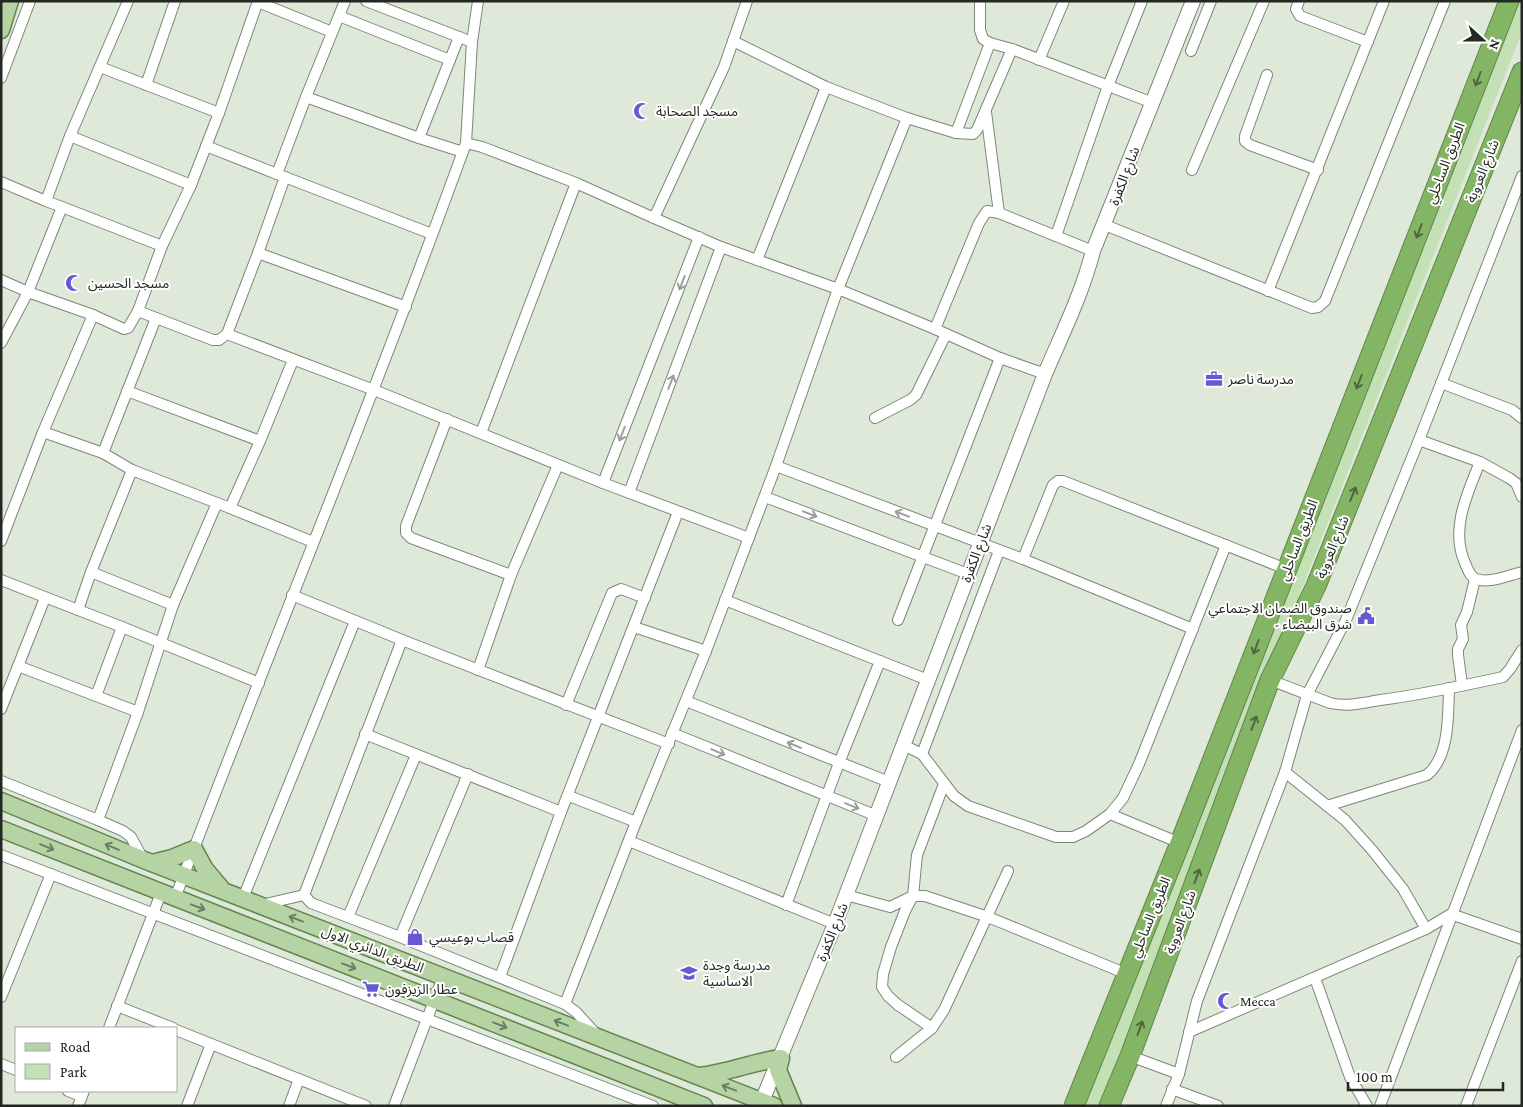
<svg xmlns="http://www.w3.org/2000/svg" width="1523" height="1107" font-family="'Crimson Pro','Noto Sans Arabic',serif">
<rect width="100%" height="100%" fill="#dee9d9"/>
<polygon fill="#c4e0b5" points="1516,1 1522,1 1522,32 1311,565 1125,1045 1100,1106 1082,1106"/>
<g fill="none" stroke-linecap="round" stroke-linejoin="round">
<g stroke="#7d8778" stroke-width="12">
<g id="street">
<polyline points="128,1 70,136 46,201 62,207 28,292 93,315 124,329 128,328 138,311"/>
<polyline points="258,1 219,113 191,185 162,246 138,311 213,340 219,340 227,334 258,253 285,177"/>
<polyline points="345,1 306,97 277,174 432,234"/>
<polyline points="366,1 472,42"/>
<polyline points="747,1 724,67 654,218 721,247 838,289 935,329 1000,358 1045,374"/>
<polyline points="1299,1 1296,9 1300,16 1368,42"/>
<polyline points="258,2 332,32"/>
<polyline points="339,16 450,60"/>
<polyline points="733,41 826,87 907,118 956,133 973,134 977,130 1012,49"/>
<polyline points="990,43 1012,49 1153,103"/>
<polyline points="1191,51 1211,1"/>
<polyline points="1039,60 1064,1"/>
<polyline points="100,67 219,113"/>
<polyline points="1267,75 1245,136 1245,141 1250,145 1318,170"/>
<polyline points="1,78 30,1"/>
<polyline points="146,85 175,1"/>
<polyline points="306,97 419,138 463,152"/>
<polyline points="986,112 999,213"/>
<polyline points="956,133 990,43 983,39 980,30 980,1"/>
<polyline points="70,136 191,185"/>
<polyline points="419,138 459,37"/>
<polyline points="466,143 472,42 478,1"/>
<polyline points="206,146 277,174"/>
<polyline points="1192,170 1264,1"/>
<polyline points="1,182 46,201"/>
<polyline points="62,207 162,246"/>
<polyline points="1105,225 1312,308 1318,307 1325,301 1445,1"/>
<polyline points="1056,236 1108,86 1142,1"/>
<polyline points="258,253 406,307"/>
<polyline points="757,260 826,87"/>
<polyline points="1,280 28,292 1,343"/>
<polyline points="1268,291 1384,1"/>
<polyline points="935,329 979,223 987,211 999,213 1093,251"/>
<polyline points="227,334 374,390 603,483 749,538"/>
<polyline points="293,360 260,441 230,508 313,542"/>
<polyline points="1441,383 1512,410 1522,418"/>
<polyline points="127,391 260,441"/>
<polyline points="875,418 910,400 916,395 946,334"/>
<polyline points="447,419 406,526 406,533 411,538 511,575"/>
<polyline points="43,432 103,453 156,318"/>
<polyline points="481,433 576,183"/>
<polyline points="1419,440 1480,462 1509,478 1516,483 1522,497"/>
<polyline points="103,453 132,470 217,503"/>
<path d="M1480,462C1467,494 1450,530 1465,563C1468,569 1469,576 1476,579C1489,584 1509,575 1522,572"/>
<polyline points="776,466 1023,559 1193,629"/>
<polyline points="603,483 699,237"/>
<polyline points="629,493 721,247"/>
<polyline points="765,497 968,574"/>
<polyline points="1,541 43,432 93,315"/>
<polyline points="999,551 922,754 954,796 968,806 1056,837 1073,837 1086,831 1110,814 1123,798 1139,764 1226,545"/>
<polyline points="1023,559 1053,485 1058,481 1063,481 1286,569"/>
<polyline points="91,572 173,605"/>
<polyline points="1,580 122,627 259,683"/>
<polyline points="292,595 402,640 669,744"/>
<polyline points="725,600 928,680"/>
<polyline points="78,610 91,572 132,470"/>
<polyline points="898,620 1000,358"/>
<polyline points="634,627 706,651"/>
<polyline points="402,640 304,895 311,903 400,937 565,1004 576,1012 596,1034"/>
<polyline points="18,666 138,712"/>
<polyline points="478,670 511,575 558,465"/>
<path d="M1270,680L1330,703C1347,707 1363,703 1380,700C1421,695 1462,686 1503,677L1510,669L1522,650"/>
<polyline points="1462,685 1458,655 1458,649 1463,639 1461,625 1467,612 1475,579"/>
<polyline points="96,696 122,627"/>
<polyline points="686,701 889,782"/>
<polyline points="566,705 612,593 621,589 645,598"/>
<polyline points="1,709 45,598"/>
<polyline points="672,733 877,816"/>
<polyline points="365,734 561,812"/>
<polyline points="903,745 922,754"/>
<polyline points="1285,772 1345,820 1372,850 1403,889 1426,929"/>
<polyline points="1,781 98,820 123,831 131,837 143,859"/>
<polyline points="569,796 636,822"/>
<path d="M1327,806L1427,775C1450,756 1448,715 1449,688"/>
<polyline points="1110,814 1180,843"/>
<polyline points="98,820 138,712 173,605 217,503 230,508"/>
<polyline points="629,841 835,924"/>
<polyline points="1,855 653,1106"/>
<polyline points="846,895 890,907 913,896 925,896 988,917 1127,974"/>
<path d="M175,898C271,646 374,397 466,143L482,147L576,183L654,218"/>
<polyline points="243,898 355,621"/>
<polyline points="261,905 304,895"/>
<polyline points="786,905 839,763 880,661"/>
<polyline points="348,917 416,755"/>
<polyline points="400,937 468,774"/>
<polyline points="500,977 561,812 678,512"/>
<polyline points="1315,978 1350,1077 1367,1106"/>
<polyline points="1,997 51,874"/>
<polyline points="565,1004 636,822 706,651 776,466 838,289 907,118"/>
<polyline points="117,1006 173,1028"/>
<polyline points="109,1028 161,893"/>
<polyline points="932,1028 898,1005 888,996 882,987 883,974 891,947 905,911 913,896 917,855 944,784"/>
<polyline points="176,1030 366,1106"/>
<polyline points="1189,1032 1426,929 1451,914 1522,939"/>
<polyline points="1130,1056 1179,1074"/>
<polyline points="896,1057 932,1028 944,1010 1008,871"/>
<polyline points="1,1064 16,1070"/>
<polyline points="1172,1089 1218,1106"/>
<polyline points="68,1091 81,1096"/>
<polyline points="78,1106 84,1091"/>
<polyline points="187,1106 211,1044"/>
<polyline points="289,1106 299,1079"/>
<polyline points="394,1106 443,977"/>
<polyline points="1166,1106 1179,1074 1197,1001 1285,772 1307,695 1346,620 1419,440 1522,176"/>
<polyline points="1380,1106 1522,730"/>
<polyline points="1466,1106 1522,961"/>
</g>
</g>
<g stroke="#7d8778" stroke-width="16">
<path id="secondary" d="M760,1106L835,924L1045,374C1062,334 1082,294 1093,251L1193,1"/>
</g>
<g stroke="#62844e" stroke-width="19">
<g id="primary">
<polyline points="1,30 10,1"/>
<polyline points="1,801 144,860 774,1106"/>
<polyline points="1,829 704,1106"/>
<polyline points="152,863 172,858 194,849 205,869 221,888"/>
<path d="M699,1076C727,1073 753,1062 781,1058L778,1070L793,1106"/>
</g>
</g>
<g stroke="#62844e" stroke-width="21">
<g id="highway">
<polyline points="1074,1106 1180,843 1509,1"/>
<polyline points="1109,1106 1130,1056 1270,680 1316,586 1522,72"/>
</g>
</g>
<use href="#street" stroke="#fff" stroke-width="10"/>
<use href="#secondary" stroke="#fff" stroke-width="14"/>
<use href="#primary" stroke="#b5d3a3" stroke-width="16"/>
<use href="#highway" stroke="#83b565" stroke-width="19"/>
</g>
<defs><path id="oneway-shaft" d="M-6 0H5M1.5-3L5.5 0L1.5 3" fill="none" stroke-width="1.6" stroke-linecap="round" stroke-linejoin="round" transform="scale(1.25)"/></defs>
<g stroke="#4f6740">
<use href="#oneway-shaft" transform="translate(1478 79) rotate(111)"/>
<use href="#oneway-shaft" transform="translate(1419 231) rotate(111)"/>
<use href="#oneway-shaft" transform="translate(1359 382) rotate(111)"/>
<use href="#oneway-shaft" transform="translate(1353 494) rotate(-68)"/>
<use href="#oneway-shaft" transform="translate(1256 647) rotate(111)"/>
<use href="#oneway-shaft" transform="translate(1254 723) rotate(-70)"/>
<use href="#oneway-shaft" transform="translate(1197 876) rotate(-70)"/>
<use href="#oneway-shaft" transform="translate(1140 1028) rotate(-70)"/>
</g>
<g stroke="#9c9e9c">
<use href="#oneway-shaft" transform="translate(682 283) rotate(111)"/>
<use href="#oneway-shaft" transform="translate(671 382) rotate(-69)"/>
<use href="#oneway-shaft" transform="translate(622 434) rotate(111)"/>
<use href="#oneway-shaft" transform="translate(810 514) rotate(21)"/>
<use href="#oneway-shaft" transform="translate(902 514) rotate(-159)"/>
<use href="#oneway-shaft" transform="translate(794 745) rotate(-158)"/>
<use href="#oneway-shaft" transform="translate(718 752) rotate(22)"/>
<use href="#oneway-shaft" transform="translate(852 806) rotate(22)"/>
</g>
<g stroke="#6c7e62">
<use href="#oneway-shaft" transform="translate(47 847) rotate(22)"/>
<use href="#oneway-shaft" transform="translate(112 847) rotate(-157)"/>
<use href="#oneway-shaft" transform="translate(198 907) rotate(21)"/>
<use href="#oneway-shaft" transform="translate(296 919) rotate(-159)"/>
<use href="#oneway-shaft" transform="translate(349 966) rotate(21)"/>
<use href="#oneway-shaft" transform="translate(561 1023) rotate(-159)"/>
<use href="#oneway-shaft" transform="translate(500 1025) rotate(21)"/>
<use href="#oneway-shaft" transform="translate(729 1088) rotate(-159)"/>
</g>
<defs>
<g id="mosque-bare" transform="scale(1.35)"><path d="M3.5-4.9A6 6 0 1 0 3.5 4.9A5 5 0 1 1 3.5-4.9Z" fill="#6858d2" stroke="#fff" stroke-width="2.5" paint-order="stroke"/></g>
<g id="office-bare" transform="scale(1.35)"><path d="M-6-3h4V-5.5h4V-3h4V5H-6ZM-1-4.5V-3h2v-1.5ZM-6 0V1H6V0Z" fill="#6858d2" stroke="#fff" stroke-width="2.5" paint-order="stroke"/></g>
<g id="civic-bare" transform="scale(1.35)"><path d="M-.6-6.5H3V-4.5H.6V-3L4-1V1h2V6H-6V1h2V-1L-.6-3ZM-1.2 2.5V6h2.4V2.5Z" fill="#6858d2" stroke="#fff" stroke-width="2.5" paint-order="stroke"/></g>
<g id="shop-bare" transform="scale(1.35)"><path d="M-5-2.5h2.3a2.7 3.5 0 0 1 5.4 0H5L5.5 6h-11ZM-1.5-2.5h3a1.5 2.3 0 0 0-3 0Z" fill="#6858d2" stroke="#fff" stroke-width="2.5" paint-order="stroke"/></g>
<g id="school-bare" transform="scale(1.35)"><path d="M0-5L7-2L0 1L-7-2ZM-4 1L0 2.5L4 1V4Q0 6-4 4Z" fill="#6858d2" stroke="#fff" stroke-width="2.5" paint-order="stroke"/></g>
<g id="supermarket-bare" transform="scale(1.35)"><path d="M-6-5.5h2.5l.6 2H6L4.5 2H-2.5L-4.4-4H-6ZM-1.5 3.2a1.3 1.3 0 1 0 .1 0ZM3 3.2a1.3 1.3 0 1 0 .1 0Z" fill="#6858d2" stroke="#fff" stroke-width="2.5" paint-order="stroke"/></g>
</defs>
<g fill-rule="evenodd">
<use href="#mosque-bare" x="642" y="111"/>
<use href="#mosque-bare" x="74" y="283"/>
<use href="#office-bare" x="1214" y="379"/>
<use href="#civic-bare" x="1366" y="616"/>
<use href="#shop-bare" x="415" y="937"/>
<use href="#school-bare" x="689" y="973"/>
<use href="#supermarket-bare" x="371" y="989"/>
<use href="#mosque-bare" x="1226" y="1001"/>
</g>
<g text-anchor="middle" stroke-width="4" stroke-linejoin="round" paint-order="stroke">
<g font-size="14" fill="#242822" stroke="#fff" text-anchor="start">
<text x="656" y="116">مسجد الصحابة</text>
<text x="88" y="288">مسجد الحسين</text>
<text x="1228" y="384">مدرسة ناصر</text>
<text x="1352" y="613" text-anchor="end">صندوق الضمان الاجتماعي<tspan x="1352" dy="16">- شرق البيضاء</tspan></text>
<text x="429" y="942">قصاب بوعيسي</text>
<text x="703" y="970">مدرسة وجدة<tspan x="703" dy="16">الاساسية</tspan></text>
<text x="385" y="994">عطار الزيزفون</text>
<text x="1240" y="1006">Mecca</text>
</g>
<g font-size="14" fill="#242822" stroke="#fff">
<text transform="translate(1445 163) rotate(-69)" y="5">الطريق الساحلي</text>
<text transform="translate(1482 171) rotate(-68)" y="5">شارع العروبة</text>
<text transform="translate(1124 176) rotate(-69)" y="5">شارع الكفرة</text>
<text transform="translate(1298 540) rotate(-69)" y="5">الطريق الساحلي</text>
<text transform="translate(1332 547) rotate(-68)" y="5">شارع العروبة</text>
<text transform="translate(976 553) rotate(-69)" y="5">شارع الكفرة</text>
<text transform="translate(1150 917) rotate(-68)" y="5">الطريق الساحلي</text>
<text transform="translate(1180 922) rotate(-70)" y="5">شارع العروبة</text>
<text transform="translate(832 932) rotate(-68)" y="5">شارع الكفرة</text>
<text transform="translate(373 949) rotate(21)" y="5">الطريق الدائري الاول</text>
</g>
</g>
<rect width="1523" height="1107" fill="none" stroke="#242822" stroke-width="5"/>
<rect x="15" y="1027" width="162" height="65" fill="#ffffff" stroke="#a7a9a7"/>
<rect x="25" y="1043" width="25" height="8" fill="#b5d3a3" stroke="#a7a9a7"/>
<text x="60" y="1052" font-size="15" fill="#242822">Road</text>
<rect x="25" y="1064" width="25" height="15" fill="#c4e0b5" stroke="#a7a9a7"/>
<text x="60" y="1077" font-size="15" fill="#242822">Park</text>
<g transform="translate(1483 40) rotate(111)" stroke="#ffffff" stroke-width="4" paint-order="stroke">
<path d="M0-4L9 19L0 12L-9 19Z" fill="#242822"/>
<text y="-8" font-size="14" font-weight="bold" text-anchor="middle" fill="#242822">N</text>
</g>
<path d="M1348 1082v8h155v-8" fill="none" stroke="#242822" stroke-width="2.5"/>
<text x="1356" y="1082" font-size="15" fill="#242822" stroke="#ffffff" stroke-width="4" paint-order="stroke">100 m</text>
</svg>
